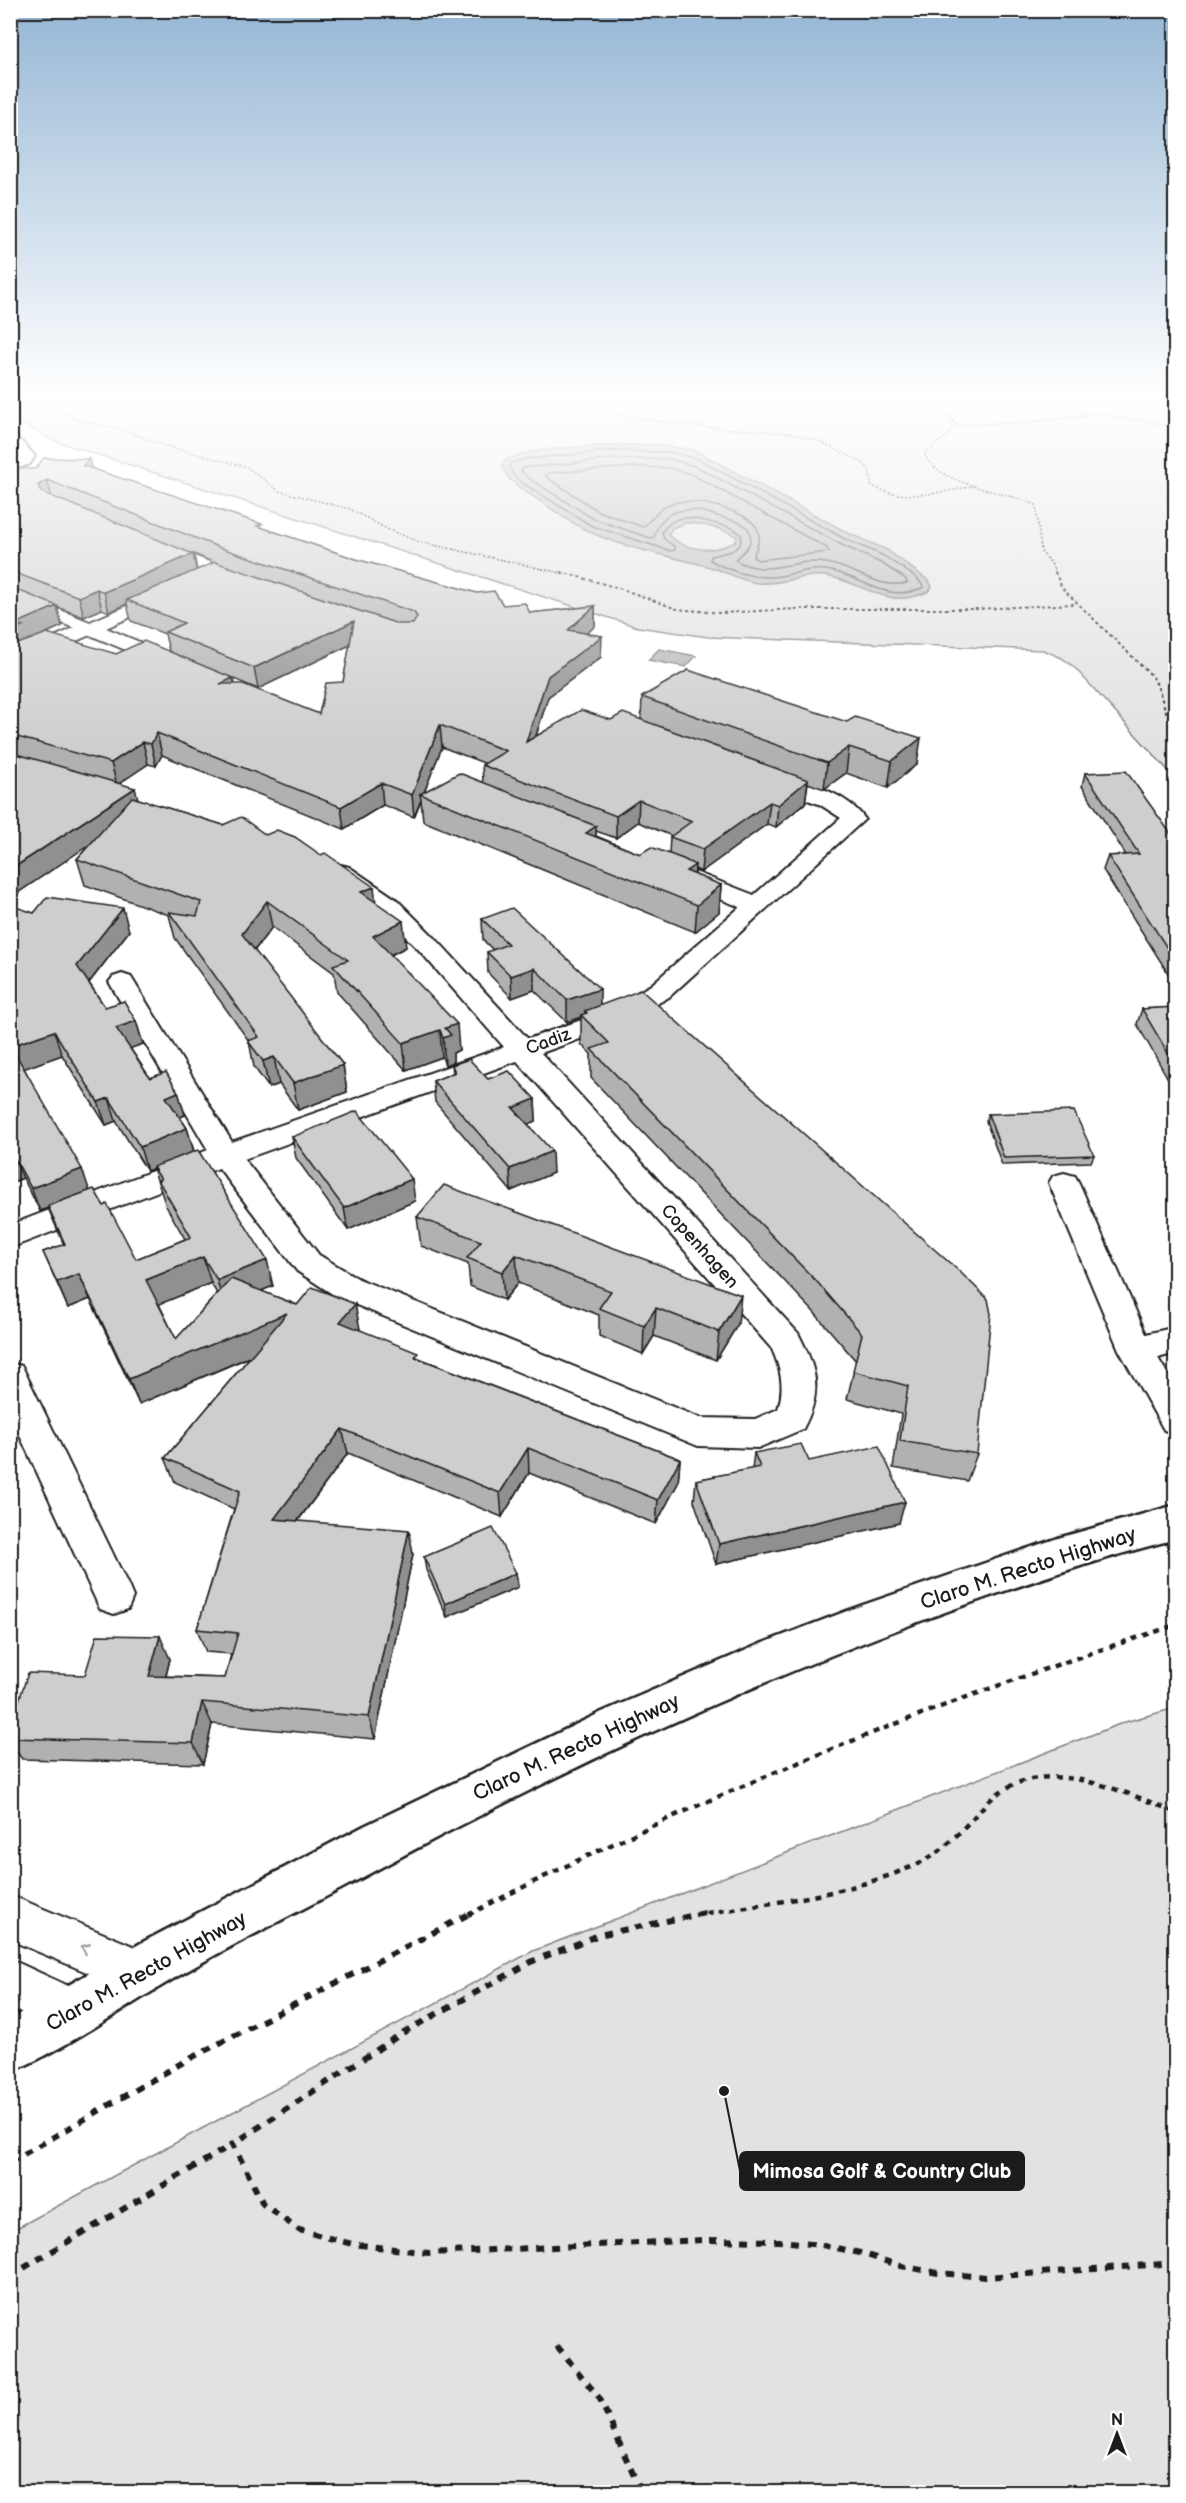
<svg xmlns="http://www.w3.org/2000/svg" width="1186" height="2503" font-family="'Balsamiq Sans',sans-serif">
<rect width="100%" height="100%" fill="#fff"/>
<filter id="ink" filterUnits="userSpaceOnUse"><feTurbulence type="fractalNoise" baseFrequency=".0167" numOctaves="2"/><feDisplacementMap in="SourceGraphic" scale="12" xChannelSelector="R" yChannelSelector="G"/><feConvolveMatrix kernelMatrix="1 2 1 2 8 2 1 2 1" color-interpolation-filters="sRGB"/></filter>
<g filter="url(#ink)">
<g fill="#e2e2e2" stroke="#7f7f7f" stroke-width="1.5">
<polygon points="10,395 1105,395 1175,410 1175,778 1074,667 1062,658 1043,650 708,637 638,627 55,441 11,418"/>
<polygon points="1175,1708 1175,2492 11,2492 11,2231 533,1951 1125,1722"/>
</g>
<g fill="#b8b8b8" stroke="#7a7a7a" stroke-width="1.5" fill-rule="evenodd">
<path d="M657,445L693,450L713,460L848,533L887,550L929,581L932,587L929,591C887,612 863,581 825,576C802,573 780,586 757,583C742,581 728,573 713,568C673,556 629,550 590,532C572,524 556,512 540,501C525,491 506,482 502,464C517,445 630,445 657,445ZM685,523C697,522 728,530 737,537L736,541C715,554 686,551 668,535L672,528Z"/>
<polygon points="659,649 696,656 686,667 648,660"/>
</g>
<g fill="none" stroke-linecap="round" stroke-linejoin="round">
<g stroke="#5a5a5a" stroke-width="1.5">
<path d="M613,451L670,452L698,459L845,539L884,556L917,578L924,587C886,605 863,576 827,570C811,568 797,573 781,576C757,580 731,572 710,560L711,556L732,551L740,545L742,536C735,527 728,527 717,524C696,519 677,510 662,532L664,539L675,547V550L671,551L592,526L524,484L514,476L509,467L511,463L525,459Z"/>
<path d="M614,459H669L695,466L842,545L881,563L906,579L907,583C878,590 854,567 826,563C793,557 769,579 735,560C740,554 748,550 750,542C755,520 727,520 714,515C690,506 661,507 654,537L650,538L594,519L528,478L521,471L523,468Z"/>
<path d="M635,467L669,468L691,474L827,548L829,552L758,560L753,557C756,549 761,539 758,530C750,510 690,497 672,503C659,507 653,519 643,527L598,511L545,476L547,473Z"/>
</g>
<g stroke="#1c1c1c" stroke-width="4">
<g id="minor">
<polygon points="10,434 15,435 35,456 30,464 10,471 10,461 20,457 10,447"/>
<polygon points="157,542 251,578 254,582 251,586 239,586 151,551 149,547 151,543"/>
<polygon points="167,589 173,590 176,594 173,598 106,628 180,659 183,663 180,667 166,667 90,635 10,670 10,657 74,628 10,602 10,590 90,622"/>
<path d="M767,772C799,780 845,790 865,819L669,997L619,1025L541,1053L798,1333C817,1369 823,1392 803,1429L758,1448L698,1446L337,1297L297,1271L219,1168L10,1248V1225L208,1150L109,982L113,977L122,974L131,977L232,1142L504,1047L419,950L378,909L333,877L329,872L333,867L341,865L349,867L396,899L437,940L528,1039L601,1013L651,985L740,907L674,880L670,875L674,870L682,868L690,870L754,895L841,818L819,804L759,783L756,778L759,773ZM517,1061L772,1349C781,1370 785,1387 778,1409L755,1419L700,1418L359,1279L319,1255L244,1159Z"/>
<polygon points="1064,1173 1075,1176 1079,1183 1146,1334 1176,1327 1176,1353 1158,1358 1176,1388 1176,1434 1164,1430 1119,1350 1049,1183 1053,1176"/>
<polygon points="10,1363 22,1366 128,1585 133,1597 128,1609 114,1614 100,1609 10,1414"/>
<polygon points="10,1895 155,1955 162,1971 155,1987 139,1994 10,1940"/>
<polygon points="10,1959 90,1996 97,2013 90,2030 73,2037 10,2007"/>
</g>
</g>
<g stroke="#1c1c1c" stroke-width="5">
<path id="major" d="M1176,1505V1539C1088,1561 1002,1591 918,1622C732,1691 552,1775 378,1869C310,1906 240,1940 173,1979C119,2010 68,2048 10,2072V2019L141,1943L364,1826L602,1712L763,1643L860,1606L1058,1538Z"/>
</g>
<g stroke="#1c1c1c" stroke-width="1.5" stroke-dasharray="2 2" stroke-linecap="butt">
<polyline points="27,395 78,420 128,432 166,446 247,467 279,491 350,509 389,530 420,542 566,574"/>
<path d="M562,395L599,409L642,419L706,427L790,433L818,441L862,462L869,469L871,485C900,503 942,492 974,486"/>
<path d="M913,395C925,409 945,407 955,424L948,435L924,454C941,487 1004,490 1036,505L1041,552L1051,563L1056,574"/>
<path d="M982,395C1047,410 1111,414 1176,427"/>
<polyline points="955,424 1017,423 1089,416"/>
</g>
<g stroke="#1c1c1c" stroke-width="2" stroke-dasharray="3 3" stroke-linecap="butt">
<polyline points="561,572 622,589 677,609 721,613 797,609 977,609 1075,604"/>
<path d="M1055,572L1062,588L1152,676C1163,693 1162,712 1176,728"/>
</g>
<g stroke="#1c1c1c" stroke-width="4.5" stroke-dasharray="6 6" stroke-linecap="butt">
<path d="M468,1915C695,1798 934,1703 1176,1625"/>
<path d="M695,1915C767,1903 845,1896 913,1866C948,1851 962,1828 988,1802C1039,1751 1120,1791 1176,1812"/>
</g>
<g stroke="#1c1c1c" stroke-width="6" stroke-dasharray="8 8" stroke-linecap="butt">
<polyline points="705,1913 599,1935 533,1961 404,2032 233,2144 263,2204 299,2230 352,2244 429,2253 702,2240 778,2241 822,2245 860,2253 901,2266 938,2273 986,2277 1176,2263"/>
<polyline points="10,2162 187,2060 471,1913"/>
<polyline points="10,2276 233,2144"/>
<polyline points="557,2346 600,2399 641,2492"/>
</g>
<use href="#minor" fill="#fff" fill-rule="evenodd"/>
<use href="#major" fill="#fff" fill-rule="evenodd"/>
</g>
<g fill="#b1b1b1" stroke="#1c1c1c" stroke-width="1.5" fill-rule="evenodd">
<path d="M10,468L35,469L91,468L263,528L356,559L503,605L530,613L595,606V626L587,633L601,657L548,697L536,736L611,720H641L642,697L688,670L917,764L888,788L846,773L824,789L808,783L805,803L776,827L767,824L701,872L695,869V875L721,885L719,912L695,932L423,821L421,800L414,817L383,805L344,829L162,755L156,766L148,764L119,783L138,799L223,825L266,835L376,903L406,947L391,955L459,1050L453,1053V1062L445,1065L442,1057L406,1070L337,992L334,973L272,927L254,951L343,1065L347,1092L298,1110L279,1084L269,1088L254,1067L249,1041L175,938L169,915L85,885L77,859L91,843L10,898ZM194,554L208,560L214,563L197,570ZM127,604L131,621L165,634L169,651L116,654L37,637L62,626L57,607L84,617L102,609L109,612ZM350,645L343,682L319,714L235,684L234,679L258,689ZM442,747L484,763L482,765L483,782L424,792ZM638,822L672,836L670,837L669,854H640L596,836V831L616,838Z"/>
<polygon points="1085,773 1176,841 1176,986 1103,870 1108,856 1126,855 1082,786"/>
<path d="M34,913L129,931L89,983L105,1007L136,1021L143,1044L130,1048L150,1078L178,1092L185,1115L180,1117L187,1128L194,1151L273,1286L261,1291L360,1329V1330L419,1358L680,1459L678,1483L656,1524L529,1473L502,1517L348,1453L298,1521L413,1554L375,1739L212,1724L203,1764L22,1759L10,1743V1727L85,1675L170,1659L166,1676L225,1678L231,1654L206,1652L197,1629L234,1509L175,1482L165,1458L250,1357L139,1404L90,1299L68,1308L43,1252L64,1245L48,1208L40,1211L23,1178L10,1183ZM62,1055L106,1125L116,1121L147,1171L153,1168L166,1206L185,1239L136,1259L90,1191L24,1068ZM211,1283L217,1294L176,1339L159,1304Z"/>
<polygon points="482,919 600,1006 977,1454 967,1481 893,1468 901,1414 847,1399 856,1361 813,1311 591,1078 591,1054 581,1044 581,1017 567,1022 534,990 512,998 488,973 487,952 493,950 483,940"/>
<polygon points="1176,1007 1176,1082 1170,1082 1137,1024 1142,1009"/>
<polygon points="452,1065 535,1099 536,1121 528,1124 553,1173 511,1191 435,1102 433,1081 453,1073"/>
<polygon points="988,1114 1094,1155 1091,1162 1002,1165 986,1121"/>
<polygon points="292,1137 415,1201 348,1230 296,1158"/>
<polygon points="417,1217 738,1324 716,1360 654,1336 643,1354 599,1336 599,1315 518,1283 504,1300 470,1286 468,1264 421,1246"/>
<polygon points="754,1453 809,1461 899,1523 716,1564 694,1501 696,1480 752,1469"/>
<polygon points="424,1557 516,1573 518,1587 447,1617 426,1570"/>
</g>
<g fill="#909090" stroke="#1c1c1c" stroke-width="1.5">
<polygon points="89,459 93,477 83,466"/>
<polygon points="47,480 52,498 43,504 38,485"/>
<polygon points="193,554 197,573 127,600 127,604 109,612 104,592"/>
<polygon points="97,589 102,609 84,617 79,597"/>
<polygon points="57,606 62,626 27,642 10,654 10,631 15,624"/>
<polygon points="595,606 595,626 569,650 568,630"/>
<polygon points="354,621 356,642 258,689 254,668"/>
<polygon points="602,636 601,657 548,697 527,764 526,742 548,676"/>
<polygon points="233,678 237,699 220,684"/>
<polygon points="440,725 442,747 423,795 420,794 421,800 414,817 412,795"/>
<polygon points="157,733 162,755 156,766 151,744"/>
<polygon points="921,738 917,764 888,788 892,761"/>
<polygon points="143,742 148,764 117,785 111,763"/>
<polygon points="849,747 846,773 824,789 827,763"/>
<polygon points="808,780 805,803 776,827 778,805"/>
<polygon points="381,783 383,805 344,829 341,807"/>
<polygon points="135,788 141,810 10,898 10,870"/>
<polygon points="639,800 638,822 616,838 616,816"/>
<polygon points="770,802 767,824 701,872 703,849"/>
<polygon points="596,826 596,853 586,833"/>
<polygon points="695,865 694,892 686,871"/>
<polygon points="721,885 719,912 695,932 697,905"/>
<polygon points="374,887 377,912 361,892"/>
<polygon points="267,901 272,927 247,960 242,934"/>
<polygon points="123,908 129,931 84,989 77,966"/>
<polygon points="403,921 406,947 376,962 373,936"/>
<polygon points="534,968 534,990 512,998 511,976"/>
<polygon points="600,989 600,1011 587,1013 585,1011 585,1016 581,1015 581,1017 567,1022 567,1000"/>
<polygon points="136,1021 143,1044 123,1051 116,1028"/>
<polygon points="457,1024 459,1050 453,1053 453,1062 445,1065 443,1038 445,1028"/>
<polygon points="440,1030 442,1057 406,1070 403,1043"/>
<polygon points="54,1031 62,1055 20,1070 11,1046"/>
<polygon points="274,1057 279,1084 269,1088 263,1061"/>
<polygon points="343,1065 347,1092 298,1110 293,1083"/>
<polygon points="178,1092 185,1115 173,1120 166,1097"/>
<polygon points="109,1098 116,1121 106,1125 98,1102"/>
<polygon points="535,1099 536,1121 514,1130 513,1108"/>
<polygon points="187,1128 194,1152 147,1171 140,1147"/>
<polygon points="552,1151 553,1173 511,1191 510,1169"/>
<polygon points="13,1155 23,1178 10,1183 10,1156"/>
<polygon points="82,1169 90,1192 40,1211 31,1188"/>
<polygon points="412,1179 415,1201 348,1230 344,1208"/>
<polygon points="516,1255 518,1283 504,1300 502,1272"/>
<polygon points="203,1257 211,1283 155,1306 146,1280"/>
<polygon points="267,1260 273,1286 224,1306 217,1280"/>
<polygon points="79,1274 90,1299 68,1308 57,1282"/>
<polygon points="741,1295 738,1324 716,1360 719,1332"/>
<polygon points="355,1304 360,1329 345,1348 340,1322"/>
<polygon points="656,1308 654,1336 643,1354 644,1326"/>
<polygon points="287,1313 293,1338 139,1404 129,1379"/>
<polygon points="342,1429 348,1453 281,1543 274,1519"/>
<polygon points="528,1448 529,1473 502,1517 500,1493"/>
<polygon points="680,1459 678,1483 656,1524 658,1500"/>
<polygon points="905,1502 899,1523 716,1564 719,1544"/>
<polygon points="409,1530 413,1554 375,1739 369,1717"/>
<polygon points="516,1573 518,1587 447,1617 445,1604"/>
<polygon points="160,1636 170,1659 160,1698 149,1676"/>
<polygon points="202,1702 212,1724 203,1764 193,1743"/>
</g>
<g fill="#cecece" stroke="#1c1c1c" stroke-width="1.5">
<polygon points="44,458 89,459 83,466 262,524 257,526 356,559 477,593 494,591 503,605 525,603 530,613 595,606 568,630 602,636 548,676 526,742 581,710 611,720 623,713 808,780 778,805 770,802 703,849 670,837 692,821 639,800 616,816 482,765 506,751 440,725 412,795 381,783 341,807 157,733 151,744 143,742 111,763 10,735 10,647 47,633 116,654 144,641 233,678 220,684 243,684 319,714 326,683 343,682 354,621 254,668 165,632 184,623 127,600 215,562 398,624 413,624 417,617 414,612 221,548 47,480 38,485 41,492 193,554 104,592 97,589 79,597 10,571 10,468 35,469"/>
<polygon points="10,587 57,606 15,624 23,626 10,631"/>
<polygon points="688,670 847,722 855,717 921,738 892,761 849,747 827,763 642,697"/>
<polygon points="10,752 135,788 10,870"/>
<polygon points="1126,771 1176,841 1176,962 1108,856 1139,854 1085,773"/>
<polygon points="459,773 596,826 586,833 640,854 651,847 683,859 695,865 686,871 721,885 697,905 420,794"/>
<polygon points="132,797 223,825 241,817 266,835 277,830 295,837 321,855 325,853 374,887 361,892 403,921 373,936 457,1024 445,1028 451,1035 443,1038 440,1030 403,1043 333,965 348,960 267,901 242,934 343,1065 293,1083 274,1057 263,1061 248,1041 259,1037 169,912 197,916 201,902 77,859"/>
<polygon points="47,897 123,908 77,966 105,1007 124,1001 136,1021 116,1028 150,1078 166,1072 178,1092 166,1097 187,1128 140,1147 109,1098 98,1102 54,1031 11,1046 82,1169 31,1188 13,1155 10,1156 10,905 34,913"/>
<polygon points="512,908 600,989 567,1000 534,968 511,976 487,952 508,944 482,919"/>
<polygon points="641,990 960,1272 988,1299 991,1314 977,1454 900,1441 908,1386 853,1371 862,1334 818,1283 591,1049 609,1043 581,1015 587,1013 585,1011"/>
<polygon points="1176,1007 1176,1067 1142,1009"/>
<polygon points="469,1059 488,1079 509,1071 535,1099 513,1108 552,1151 510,1169 433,1081 455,1072 452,1065"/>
<polygon points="357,1111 412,1179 344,1208 292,1137"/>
<polygon points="1074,1111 1094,1155 1004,1158 988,1114"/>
<polygon points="198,1150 267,1260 217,1280 203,1257 146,1280 176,1339 231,1279 297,1305 312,1287 355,1304 340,1322 418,1353 415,1357 680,1459 658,1500 528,1448 500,1493 342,1429 274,1519 409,1530 369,1717 202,1702 193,1743 10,1738 10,1727 28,1673 85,1675 97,1635 160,1636 149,1676 225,1678 238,1633 197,1629 240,1491 165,1458 287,1313 129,1379 79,1274 57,1282 43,1252 65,1244 48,1206 94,1189 104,1206 107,1204 136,1259 191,1237 158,1180 161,1179 153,1167"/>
<polygon points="444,1185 741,1295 719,1332 656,1308 644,1326 599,1308 611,1291 516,1255 502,1272 467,1258 481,1241 417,1217"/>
<polygon points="801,1444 809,1461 879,1446 905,1502 719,1544 696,1480 760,1467 754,1453"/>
<polygon points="493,1528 516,1573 445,1604 424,1557"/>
</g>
<defs><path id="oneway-chevron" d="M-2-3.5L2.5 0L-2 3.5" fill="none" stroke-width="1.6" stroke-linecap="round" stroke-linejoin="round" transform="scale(1.5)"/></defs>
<use stroke="#999" href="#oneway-chevron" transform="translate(85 1948) rotate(-157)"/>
</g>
<linearGradient id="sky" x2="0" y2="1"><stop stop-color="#95b6d5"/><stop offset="0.53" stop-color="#fff"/><stop offset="1" stop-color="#fff" stop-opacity="0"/></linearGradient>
<rect width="1186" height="746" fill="url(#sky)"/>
<g text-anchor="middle" stroke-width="4.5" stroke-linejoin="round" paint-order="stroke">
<g font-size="18" fill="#1c1c1c" stroke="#fff">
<text transform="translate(548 1041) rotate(-20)" y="6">Cadiz</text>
<text transform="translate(700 1246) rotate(48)" y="6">Copenhagen</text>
</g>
<g font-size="21" fill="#1c1c1c" stroke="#fff">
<text transform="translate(1028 1568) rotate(-18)" y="7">Claro M. Recto Highway</text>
<text transform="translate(576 1747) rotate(-25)" y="7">Claro M. Recto Highway</text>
<text transform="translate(146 1971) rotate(-29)" y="7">Claro M. Recto Highway</text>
</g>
</g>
<path fill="none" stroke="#1c1c1c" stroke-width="2" d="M724 2091L740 2171"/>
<circle fill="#1c1c1c" stroke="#fff" stroke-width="2" cx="724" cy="2091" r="6"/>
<rect fill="#1c1c1c" stroke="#1c1c1c" stroke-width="2" x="740" y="2152" width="284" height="38" rx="6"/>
<g font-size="20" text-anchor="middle" font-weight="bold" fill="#fff">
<text x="882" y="2178">Mimosa Golf &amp; Country Club</text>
</g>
<rect width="1186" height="2503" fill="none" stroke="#fff" stroke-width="36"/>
<rect x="18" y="18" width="1150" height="2467" fill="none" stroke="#1c1c1c" stroke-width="2" filter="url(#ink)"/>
<g transform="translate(1117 2434)" stroke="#ffffff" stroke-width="4.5" paint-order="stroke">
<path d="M0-4.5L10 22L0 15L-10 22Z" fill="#1c1c1c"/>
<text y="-9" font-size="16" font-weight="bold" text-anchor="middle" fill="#1c1c1c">N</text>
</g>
</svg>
